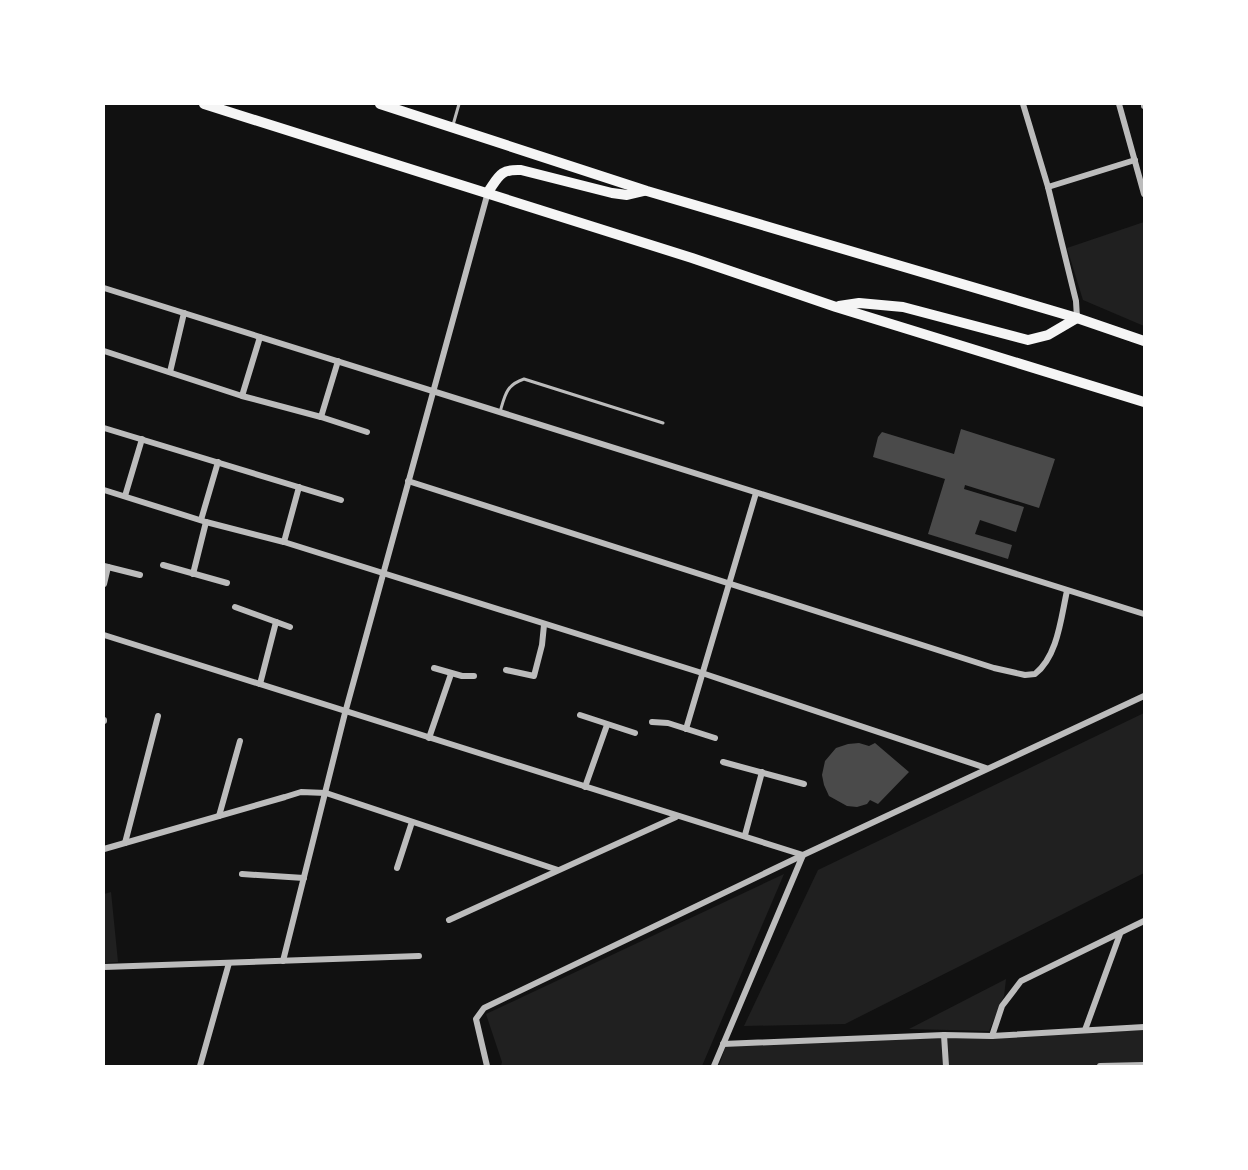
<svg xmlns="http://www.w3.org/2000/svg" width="1248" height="1170" font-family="'PT Sans',sans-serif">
<rect width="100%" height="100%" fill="#111"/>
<g fill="#202020">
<polygon points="1144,222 1144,326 1083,300 1067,248"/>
<polygon points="1144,713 1144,873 845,1024 744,1026 818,870"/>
<polygon points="784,874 702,1066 501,1066 502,1062 486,1014"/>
<polygon points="111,892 118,962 104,963 104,894"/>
<polygon points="1006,979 1004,996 989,1031 909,1029"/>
<polygon points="1144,1030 1144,1064 1061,1066 948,1066 947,1037 992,1038"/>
<polygon points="943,1037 944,1066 719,1066 726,1045"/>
</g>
<g fill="#4a4a4a">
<polygon points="961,429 1055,459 1039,508 965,485 964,489 1024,507 1016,532 980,520 975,534 1012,545 1008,559 928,534 945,479 873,457 878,437 882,432 954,454"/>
<polygon points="859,743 869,746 875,743 909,772 878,804 870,800 867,804 857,807 847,806 829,796 824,785 822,775 825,761 836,748 848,744"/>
</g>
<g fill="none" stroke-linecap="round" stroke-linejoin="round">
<g stroke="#bcbcbc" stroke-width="3">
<polyline points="453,125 459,104"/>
<path d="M500,412C505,395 506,385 524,379L663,423"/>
</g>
<g stroke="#bcbcbc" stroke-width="6">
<polyline points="1023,104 1048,187 1076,301 1077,318"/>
<polyline points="1119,104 1144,194"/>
<polyline points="1144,104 1144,106"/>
<polyline points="1048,187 1135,160"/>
<polyline points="104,288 1144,614"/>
<polyline points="104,351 242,396 321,417 367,432"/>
<polyline points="170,372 184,313"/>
<polyline points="242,396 260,337"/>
<polyline points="321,417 338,361"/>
<polyline points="104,428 341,500"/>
<path d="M408,481L994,668L1025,675L1035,674C1058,656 1061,617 1067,591"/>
<polyline points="104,490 206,522 284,542 702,673 986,768"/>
<polyline points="125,496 142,439"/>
<polyline points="201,520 218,462"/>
<polyline points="284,542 299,487"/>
<polyline points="163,565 227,583"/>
<polyline points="104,566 140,575"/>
<polyline points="193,574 206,522"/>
<polyline points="104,584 108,567"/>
<polyline points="235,607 290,627"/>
<polyline points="104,635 803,855 714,1066"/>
<polyline points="434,668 462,676 474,676"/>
<polyline points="506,670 534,676 542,645 544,625"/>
<polyline points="260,684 276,622"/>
<polyline points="580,715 635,733"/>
<polyline points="104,720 104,721"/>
<polyline points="652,722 668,723 715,738"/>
<polyline points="686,729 756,493"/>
<polyline points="429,738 451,674"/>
<polyline points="723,762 804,784"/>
<polyline points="585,787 607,725"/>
<polyline points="219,816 240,741"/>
<polyline points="745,835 762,772"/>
<polyline points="125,843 158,716"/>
<polyline points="104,849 285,797 301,792 326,793 558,870"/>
<polyline points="397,868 412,822"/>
<polyline points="242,874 304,878"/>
<polyline points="449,920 676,817"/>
<polyline points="283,961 345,713 488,192"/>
<polyline points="104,967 419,956"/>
<polyline points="1085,1030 1120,934"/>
<polyline points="944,1035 946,1066"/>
<polyline points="992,1036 1002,1006 1021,981 1144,921"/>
<polyline points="723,1044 944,1035 992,1036 1144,1027"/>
<polyline points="200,1066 229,963"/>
<polyline points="487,1066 476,1019 484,1008 803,855 1144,696"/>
<polyline points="1100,1066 1144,1065"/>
</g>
<g stroke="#f5f5f5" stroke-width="10">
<polyline points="204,104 692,258 836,307 1144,402"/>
<polyline points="380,104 647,191 1077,318 1144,341"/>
<path d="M488,192C499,176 500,169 521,170L612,193L627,195L644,191"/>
<polyline points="839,306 859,303 903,307 1028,340 1048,335 1077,318"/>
</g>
</g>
<rect width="1248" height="1170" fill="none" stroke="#ffffff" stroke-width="210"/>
</svg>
